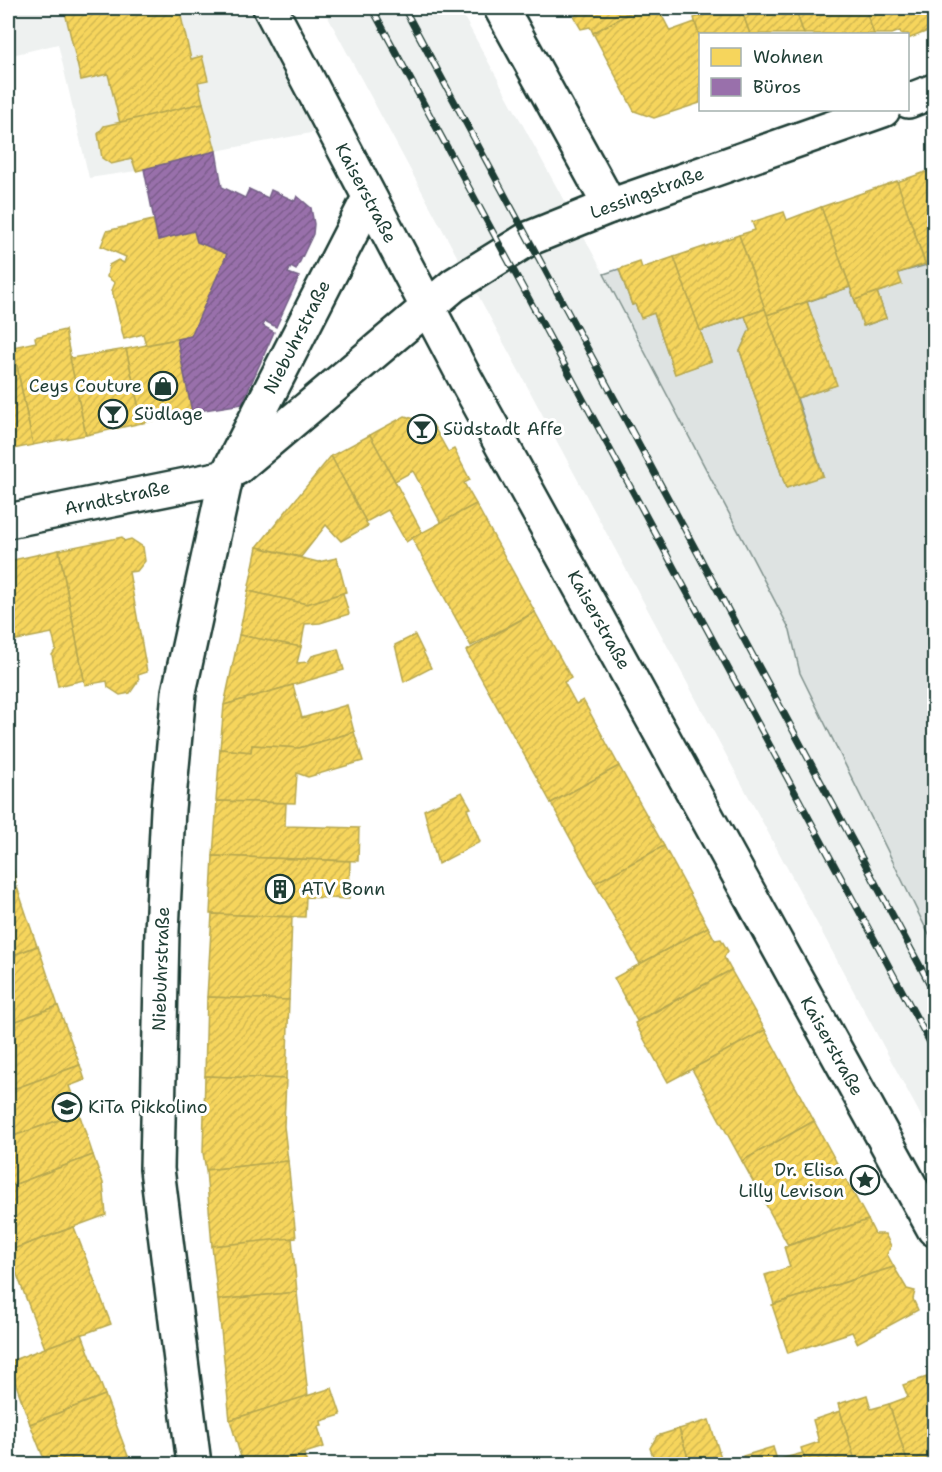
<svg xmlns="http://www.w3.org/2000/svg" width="942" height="1472" font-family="'Shantell Sans',sans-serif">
<defs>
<pattern id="homes-hatch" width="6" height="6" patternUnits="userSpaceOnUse" patternTransform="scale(1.5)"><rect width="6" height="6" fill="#f6d55c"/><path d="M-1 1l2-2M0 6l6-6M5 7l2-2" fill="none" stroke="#d2b851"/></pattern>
<pattern id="offices-hatch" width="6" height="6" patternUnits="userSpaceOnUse" patternTransform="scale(1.5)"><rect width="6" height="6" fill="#9970ab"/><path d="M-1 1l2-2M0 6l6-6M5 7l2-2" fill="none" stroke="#7c5d8c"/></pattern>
</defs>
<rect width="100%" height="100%" fill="#fff"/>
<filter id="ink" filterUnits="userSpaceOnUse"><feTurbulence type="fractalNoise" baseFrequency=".0167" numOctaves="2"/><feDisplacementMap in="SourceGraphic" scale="12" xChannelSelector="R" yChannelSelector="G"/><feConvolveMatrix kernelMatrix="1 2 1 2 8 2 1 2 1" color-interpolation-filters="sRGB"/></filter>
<g filter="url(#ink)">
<g fill="#eef1f0">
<polygon points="8,8 248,8 316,132 216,151 136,171 89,178 58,44 8,56"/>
<polygon points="323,8 459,8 604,274 790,630 800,673 934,945 934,1140"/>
</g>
<polygon fill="#dee3e2" stroke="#7e908b" stroke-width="1.5" points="934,263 934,945 800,673 790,630 604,274 619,269 632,305 635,304 641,317 654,313 675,373 711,361 700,331 745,316 750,329 740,351 786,488 823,475 797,398 836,385 807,302 850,287 864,326 886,318 877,292 901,284 898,273"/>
<g fill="url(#homes-hatch)" stroke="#b6a750" stroke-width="1.5">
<polygon points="64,8 179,8 191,59 202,56 208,80 198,82 203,103 120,123 108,74 81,80"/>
<polygon points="580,8 639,8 593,33 590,27 581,29 574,17 581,10"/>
<polygon points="639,8 658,8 670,31 695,22 700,38 700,103 654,118 634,111 593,33"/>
<polygon points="708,8 741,8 750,34 700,34 700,38 694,18 710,12"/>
<polygon points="741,8 795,8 804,34 750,34"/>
<polygon points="795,8 865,8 874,34 804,34"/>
<polygon points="865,8 926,8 933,29 908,39 908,34 901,34 900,31 892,34 874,34"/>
<polygon points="203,103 216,151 136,171 132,159 111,164 102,158 98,134 104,126"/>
<polygon points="934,169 934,263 926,266 897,182"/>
<polygon points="897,181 925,264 898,273 902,284 855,300 821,207"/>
<polygon points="821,207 850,287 767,315 739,235 755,230 752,222 784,212 787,220"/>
<polygon points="153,220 158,240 194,231 197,242 227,254 191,336 146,345 143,334 124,339 112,290 115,283 107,277 109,265 118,260 124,263 126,257 101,246 107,231"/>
<polygon points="739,235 765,309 700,331 674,257"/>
<polygon points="674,257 711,361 675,374 654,313 641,318 635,304 632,305 619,269 640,262 642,268"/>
<polygon points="877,292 886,318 863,326 855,300"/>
<polygon points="807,302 837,385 797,398 767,315"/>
<polygon points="765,309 823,476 786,488 740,351 750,329 745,316"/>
<polygon points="65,330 86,435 33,445 13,347 36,342 35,337"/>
<polygon points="177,339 192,412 142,423 126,349"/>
<polygon points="13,347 33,445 8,450 8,348"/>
<polygon points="126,349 142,423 86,435 70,358"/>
<polygon points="405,416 433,425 448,452 454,449 470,480 464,483 476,504 441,523 413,471 395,481 370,435"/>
<polygon points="370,435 422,532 406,542 388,510 366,522 331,456"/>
<polygon points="331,456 368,526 341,541 326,525 301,557 257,547"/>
<polygon points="476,504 535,612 471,646 412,538"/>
<polygon points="122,537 124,541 131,539 143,547 145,561 137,571 129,572 147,672 138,675 139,680 130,693 120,695 108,687 107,681 85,685 59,550"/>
<polygon points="257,547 318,562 337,558 346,592 307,604 248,591"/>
<polygon points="59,550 84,680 58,686 52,655 56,649 52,633 11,641 8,620 8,561"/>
<polygon points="248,591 307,604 343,593 349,614 320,623 305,624 301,647 239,635"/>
<polygon points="535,612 571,678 564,682 576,704 583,700 619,766 551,803 466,651"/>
<polygon points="239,635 301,647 297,663 308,662 312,656 338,649 344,670 224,705"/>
<polygon points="415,635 431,668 404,682 395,645"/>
<polygon points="293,685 302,718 347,705 354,732 299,748 252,745 251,752 220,749 224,705"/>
<polygon points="354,732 363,761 308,777 297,773 295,803 216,801 220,749 251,752 252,745 299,748"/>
<polygon points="619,766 664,846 595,883 551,803"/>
<polygon points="462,792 471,808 467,809 480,842 438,864 424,810"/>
<polygon points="217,801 286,803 285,826 359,828 358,861 213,856"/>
<polygon points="8,841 16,883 8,885"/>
<polygon points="664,846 708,927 640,964 595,883"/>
<polygon points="213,856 350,861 349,899 306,897 305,917 210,914"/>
<polygon points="17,887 37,946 8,957 8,890"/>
<polygon points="212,914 292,917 289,1000 207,997"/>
<polygon points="708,927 715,940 721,939 728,951 724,957 731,970 637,1021 614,978"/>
<polygon points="38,946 58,1006 8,1024 8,957"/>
<polygon points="731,970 765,1030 668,1082 635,1023"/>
<polygon points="207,997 289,1000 286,1079 205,1076"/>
<polygon points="58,1006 80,1065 8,1091 8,1024"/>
<polygon points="765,1030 814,1121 742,1161 692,1069"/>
<polygon points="80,1065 85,1080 69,1086 79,1113 8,1138 8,1091"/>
<polygon points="205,1076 286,1079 284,1126 288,1161 206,1170 203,1153"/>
<polygon points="79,1113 93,1155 8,1187 8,1138"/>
<polygon points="814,1121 868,1220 788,1245 742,1161"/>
<polygon points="93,1155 103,1183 106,1215 8,1251 8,1187"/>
<polygon points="288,1161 296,1238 212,1246 206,1170"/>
<polygon points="868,1220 875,1234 885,1234 891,1246 887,1254 894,1267 774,1304 765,1275 790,1267 784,1247"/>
<polygon points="74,1227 111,1324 45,1348 8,1251"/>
<polygon points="292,1238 297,1292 218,1300 212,1246"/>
<polygon points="894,1267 907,1289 915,1291 913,1299 918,1310 857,1343 852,1332 788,1353 772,1305"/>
<polygon points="297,1292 308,1396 230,1420 218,1300"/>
<polygon points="82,1334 105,1395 30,1424 8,1362"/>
<polygon points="927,1377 934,1395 934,1464 908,1464 889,1404 908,1397 903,1385"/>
<polygon points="332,1388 341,1415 321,1421 322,1426 318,1427 324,1447 269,1464 243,1464 230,1420"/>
<polygon points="105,1395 128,1456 106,1464 46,1464 30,1424"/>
<polygon points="867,1395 871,1409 889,1404 908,1464 856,1464 838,1404"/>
<polygon points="840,1411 856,1464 806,1464 801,1448 819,1442 813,1420"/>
<polygon points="709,1420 723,1464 690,1464 679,1429"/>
<polygon points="679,1429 690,1464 656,1464 650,1448 657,1436"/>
<polygon points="773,1447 777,1460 803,1453 806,1464 745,1464 743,1456"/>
<polygon points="304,1454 307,1464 269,1464"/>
<polygon points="128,1456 131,1464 106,1464"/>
</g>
<polygon fill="url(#offices-hatch)" stroke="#746187" stroke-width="1.5" points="216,151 222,187 245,198 249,189 268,198 271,190 295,201 297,196 311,208 314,224 313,234 296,270 291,267 288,273 299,277 276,327 265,321 263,326 274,332 242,404 192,412 177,339 191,336 227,254 197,242 194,231 158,240 144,169"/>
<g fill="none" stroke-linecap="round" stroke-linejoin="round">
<g stroke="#1f3d34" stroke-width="38">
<g id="minor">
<polyline points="270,8 466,380 934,1229"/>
<polyline points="501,8 610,206"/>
<polyline points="908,101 934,91"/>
<polyline points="237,468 454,285 528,239 610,206 883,110"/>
<polyline points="8,521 226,477"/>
<polyline points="194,1464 157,1169 162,931 168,809 179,692 226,477 369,198"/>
</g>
</g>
<use href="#minor" stroke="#fff" stroke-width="33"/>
<g stroke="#1f3d34" stroke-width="7">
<g id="rail">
<polyline points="372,8 934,1050"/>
<polyline points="404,8 934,992"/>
</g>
</g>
<use href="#rail" stroke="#fff" stroke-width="4.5" stroke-dasharray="14" stroke-linecap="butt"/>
</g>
</g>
<defs>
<g id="shop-ring" transform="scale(1.5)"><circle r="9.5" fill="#fff" stroke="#1f3d34" stroke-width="1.5"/><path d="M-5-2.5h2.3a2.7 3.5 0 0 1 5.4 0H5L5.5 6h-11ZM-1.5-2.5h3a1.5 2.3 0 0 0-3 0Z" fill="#1f3d34"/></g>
<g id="bar-ring" transform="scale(1.5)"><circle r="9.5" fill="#fff" stroke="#1f3d34" stroke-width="1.5"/><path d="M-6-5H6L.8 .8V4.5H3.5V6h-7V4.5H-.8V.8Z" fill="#1f3d34"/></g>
<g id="building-ring" transform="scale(1.5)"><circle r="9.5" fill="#fff" stroke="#1f3d34" stroke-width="1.5"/><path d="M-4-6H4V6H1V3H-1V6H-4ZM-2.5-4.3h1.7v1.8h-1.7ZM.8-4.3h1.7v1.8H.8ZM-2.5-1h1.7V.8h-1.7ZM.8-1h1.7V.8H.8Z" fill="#1f3d34"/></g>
<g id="school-ring" transform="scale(1.5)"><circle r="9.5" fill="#fff" stroke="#1f3d34" stroke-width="1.5"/><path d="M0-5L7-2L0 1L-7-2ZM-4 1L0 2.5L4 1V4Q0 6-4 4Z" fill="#1f3d34"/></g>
<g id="sight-ring" transform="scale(1.5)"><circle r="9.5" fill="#fff" stroke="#1f3d34" stroke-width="1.5"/><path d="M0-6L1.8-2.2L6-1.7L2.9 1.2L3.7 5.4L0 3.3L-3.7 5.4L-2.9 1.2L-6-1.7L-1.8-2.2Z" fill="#1f3d34"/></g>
</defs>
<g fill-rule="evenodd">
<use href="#shop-ring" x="163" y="386"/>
<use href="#bar-ring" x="113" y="414"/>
<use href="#bar-ring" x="422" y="429"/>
<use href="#building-ring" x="280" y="889"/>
<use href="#school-ring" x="67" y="1107"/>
<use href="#sight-ring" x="865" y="1180"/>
</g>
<g text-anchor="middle" stroke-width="6" stroke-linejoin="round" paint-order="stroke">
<g font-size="18" fill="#1f3d34" stroke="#fff">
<text transform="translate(366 193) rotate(62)" y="6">Kaiserstraße</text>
<text transform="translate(647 193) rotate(-20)" y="6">Lessingstraße</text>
<text transform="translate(297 337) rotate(-63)" y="6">Niebuhrstraße</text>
<text transform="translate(117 498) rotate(-12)" y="6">Arndtstraße</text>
<text transform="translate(599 620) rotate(61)" y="6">Kaiserstraße</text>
<text transform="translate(161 969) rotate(-88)" y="6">Niebuhrstraße</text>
<text transform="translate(832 1046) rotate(61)" y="6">Kaiserstraße</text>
</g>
<g font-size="18" fill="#1f3d34" stroke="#fff" text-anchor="start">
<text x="142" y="392" text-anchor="end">Ceys Couture</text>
<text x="134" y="420">Südlage</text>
<text x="443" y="435">Südstadt Affe</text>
<text x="301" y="895">ATV Bonn</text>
<text x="88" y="1113">KiTa Pikkolino</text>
<text x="844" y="1176" text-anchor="end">Dr. Elisa<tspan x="844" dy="21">Lilly Levison</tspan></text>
</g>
</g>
<rect width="942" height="1472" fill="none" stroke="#fff" stroke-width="30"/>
<rect x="15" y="15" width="912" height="1442" fill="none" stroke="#1f3d34" stroke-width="2" filter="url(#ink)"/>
<rect x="699" y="33" width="210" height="78" fill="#ffffff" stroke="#a5b1ae" stroke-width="1.5"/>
<rect x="711" y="48" width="30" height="18" fill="#f6d55c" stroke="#a5b1ae" stroke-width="1.5"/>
<text x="753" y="63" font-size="18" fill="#1f3d34">Wohnen</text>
<rect x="711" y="78" width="30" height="18" fill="#9970ab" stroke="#a5b1ae" stroke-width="1.5"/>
<text x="753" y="93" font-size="18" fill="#1f3d34">Büros</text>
</svg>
